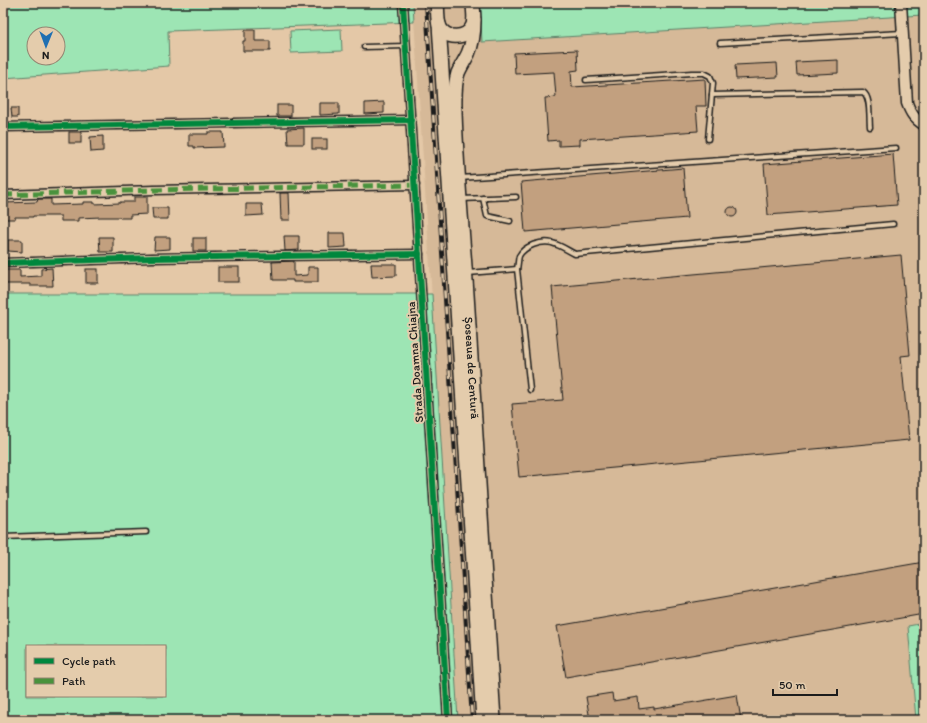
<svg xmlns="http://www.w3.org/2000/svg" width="927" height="723" font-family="Itim,sans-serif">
<rect width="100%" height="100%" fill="#e4c8a7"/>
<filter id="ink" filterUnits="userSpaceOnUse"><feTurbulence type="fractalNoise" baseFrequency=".025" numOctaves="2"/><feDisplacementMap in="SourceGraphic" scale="8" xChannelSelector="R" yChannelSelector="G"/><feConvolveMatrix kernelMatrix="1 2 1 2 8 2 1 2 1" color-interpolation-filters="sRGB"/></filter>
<g filter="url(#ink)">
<polygon fill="#d6b998" points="413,3 923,3 924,28 924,623 908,626 916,720 458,720 451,595"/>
<g fill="#9de5b4" stroke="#5c8068" fill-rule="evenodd">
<path d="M3,3H413L414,22L168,31L169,66L3,78ZM34,34H58V58H34Z"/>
<polygon points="480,3 924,3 924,28 923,15 482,42"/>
<polygon points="341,29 342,51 291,53 290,31"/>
<path d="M3,294H432L458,720H3ZM27,646H165V696H27Z"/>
<polygon points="924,623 924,720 916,720 908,626"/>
</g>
<g fill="#c2a07f" stroke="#1c1c1c">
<polygon points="245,30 255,30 255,41 270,41 270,51 243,51 243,41 245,41"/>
<polygon points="577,50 578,70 571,71 572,87 705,79 706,106 696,106 698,131 580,139 580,145 559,146 559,140 548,141 545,98 556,97 554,72 515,74 514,53"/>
<polygon points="838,60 838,73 797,75 796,62"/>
<polygon points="777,63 778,77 736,79 735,65"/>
<polygon points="384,102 384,113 365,114 365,103"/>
<polygon points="320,103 339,103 339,114 320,115"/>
<rect x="277" y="105" width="14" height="11"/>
<polygon points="11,108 18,108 18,117 12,117"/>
<polygon points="304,128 304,144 288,144 287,129"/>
<rect x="69" y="132" width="12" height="11"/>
<polygon points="208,132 223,132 224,147 194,148 194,146 189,146 189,134 208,134"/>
<polygon points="103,136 103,151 91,152 90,137"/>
<rect x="312" y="139" width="15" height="10"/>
<polygon points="893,154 897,205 768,215 764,164"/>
<polygon points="683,168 687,218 525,232 521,182"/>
<polygon points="280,193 289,193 290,220 281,220"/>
<polygon points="134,197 147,197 147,214 130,215 130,218 120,218 120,217 101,217 78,218 78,221 61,221 61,216 33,216 33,217 15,217 15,219 3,219 3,203 37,202 38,199 51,199 51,205 83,204 83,202 94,202 94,204 120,203 120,202 134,202"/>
<polygon points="246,204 262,204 263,215 246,216"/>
<circle cx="732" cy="212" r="5"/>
<polygon points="152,208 168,208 168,219 153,219"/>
<polygon points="329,233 345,233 346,247 329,248"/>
<polygon points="284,236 299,236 299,250 285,251"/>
<polygon points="99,237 113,237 113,252 100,252"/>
<polygon points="155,237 170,237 170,249 154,250"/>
<rect x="193" y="238" width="13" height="13"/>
<polygon points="8,240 22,240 22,252 8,251"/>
<polygon points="901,255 910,355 901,356 909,440 519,477 512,404 563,400 552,287"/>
<polygon points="294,261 294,276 308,275 308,267 318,267 318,282 293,282 293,280 273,280 272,262"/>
<polygon points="371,264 396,264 396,276 372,277"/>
<rect x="218" y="267" width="21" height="15"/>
<polygon points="52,268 53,286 30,286 30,284 4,284 4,270 20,270 20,277 41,276 41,269"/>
<rect x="86" y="269" width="12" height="14"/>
<polygon points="924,562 924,614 566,677 557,626"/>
<polygon points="612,693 613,701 638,697 639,709 654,707 654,709 737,695 741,720 590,720 586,697"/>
</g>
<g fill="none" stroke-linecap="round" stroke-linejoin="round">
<g stroke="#1c1c1c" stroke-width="7">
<g id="service">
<polyline points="720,43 902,33"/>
<polyline points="364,47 406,46"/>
<polyline points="586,80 692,73 704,73 710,76 713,83 708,139"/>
<path d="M712,95L863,92C871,97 869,117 870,127"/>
<polyline points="460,178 896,148"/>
<polyline points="483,198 487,216 510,221"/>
<polyline points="461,199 516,197"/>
<polyline points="468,273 517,269"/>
<path d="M530,390L517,269C518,265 518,259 519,256C524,246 542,240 552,243C560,245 567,250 575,254L893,224"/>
<polyline points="3,537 146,532"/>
</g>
</g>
<g stroke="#1c1c1c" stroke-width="11">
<g id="minor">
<polyline points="403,3 448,720"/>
<polyline points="3,127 411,120"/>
<polyline points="3,195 154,190 415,185"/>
<polyline points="3,263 152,258 419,254"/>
</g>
</g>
<g stroke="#1c1c1c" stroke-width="13">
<path id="tertiary" d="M901,3L907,103C911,114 914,118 924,125"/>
</g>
<g stroke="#1c1c1c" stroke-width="16">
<g id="primary">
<path d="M437,3C438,10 437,18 439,25C444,40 467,40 473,25C475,18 473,10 473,3"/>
<path id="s1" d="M474,20C474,32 473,43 468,54C465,60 461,66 458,73C454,85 455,99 455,112C457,178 464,244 468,310C477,446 485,583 494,720"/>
<polyline points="439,24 483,720"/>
</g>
</g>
<use href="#service" stroke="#e4ccac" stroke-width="4"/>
<use href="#minor" stroke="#e4ccac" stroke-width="8"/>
<use href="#tertiary" stroke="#e4ccac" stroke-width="10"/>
<use href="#primary" stroke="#e4ccac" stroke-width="13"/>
<g stroke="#1c1c1c" stroke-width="4">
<polyline id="rail" points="426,3 472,720"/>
</g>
<use href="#rail" stroke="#e4ccac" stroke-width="2.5" stroke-dasharray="8" stroke-linecap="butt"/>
<polyline stroke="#49923c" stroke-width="5" stroke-dasharray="10 5" stroke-linecap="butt" points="3,195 154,190 415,185"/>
<g stroke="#e4ccac" stroke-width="8">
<g id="cycleway">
<polyline points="403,3 448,720"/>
<polyline points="3,127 411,120"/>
<polyline points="3,263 152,258 419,254"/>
</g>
</g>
<use href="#cycleway" stroke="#00873e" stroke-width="6"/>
</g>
</g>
<g text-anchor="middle" stroke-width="4" stroke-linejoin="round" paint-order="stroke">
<g font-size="12" fill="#1c1c1c" stroke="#e4ccac">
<text transform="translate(415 362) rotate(-94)" y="4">Strada Doamna Chiajna</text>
<text dy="4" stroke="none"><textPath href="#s1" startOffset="352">Șoseaua de Centură</textPath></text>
</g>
</g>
<rect width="927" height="723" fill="none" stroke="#e4ccac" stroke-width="16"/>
<rect x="8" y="8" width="911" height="707" fill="none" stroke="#1c1c1c" stroke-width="1.5" filter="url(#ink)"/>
<rect x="26" y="645" width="140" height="52" fill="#e4ccac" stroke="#948672"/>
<rect x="34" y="658" width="20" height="6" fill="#00873e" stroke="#948672"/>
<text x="62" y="665" font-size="12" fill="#1c1c1c">Cycle path</text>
<rect x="34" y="678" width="20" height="6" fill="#49923c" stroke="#948672"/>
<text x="62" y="685" font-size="12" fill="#1c1c1c">Path</text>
<g transform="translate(46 46) rotate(181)"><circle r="19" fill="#e4ccac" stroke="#948672"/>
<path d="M0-3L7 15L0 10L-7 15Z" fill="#1f6fb2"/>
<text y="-6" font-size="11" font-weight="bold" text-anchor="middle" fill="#1c1c1c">N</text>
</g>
<path d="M773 689v6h64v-6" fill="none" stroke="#1c1c1c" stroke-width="2"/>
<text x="779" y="689" font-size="12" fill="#1c1c1c" stroke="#e4ccac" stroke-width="3" paint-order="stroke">50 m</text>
</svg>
